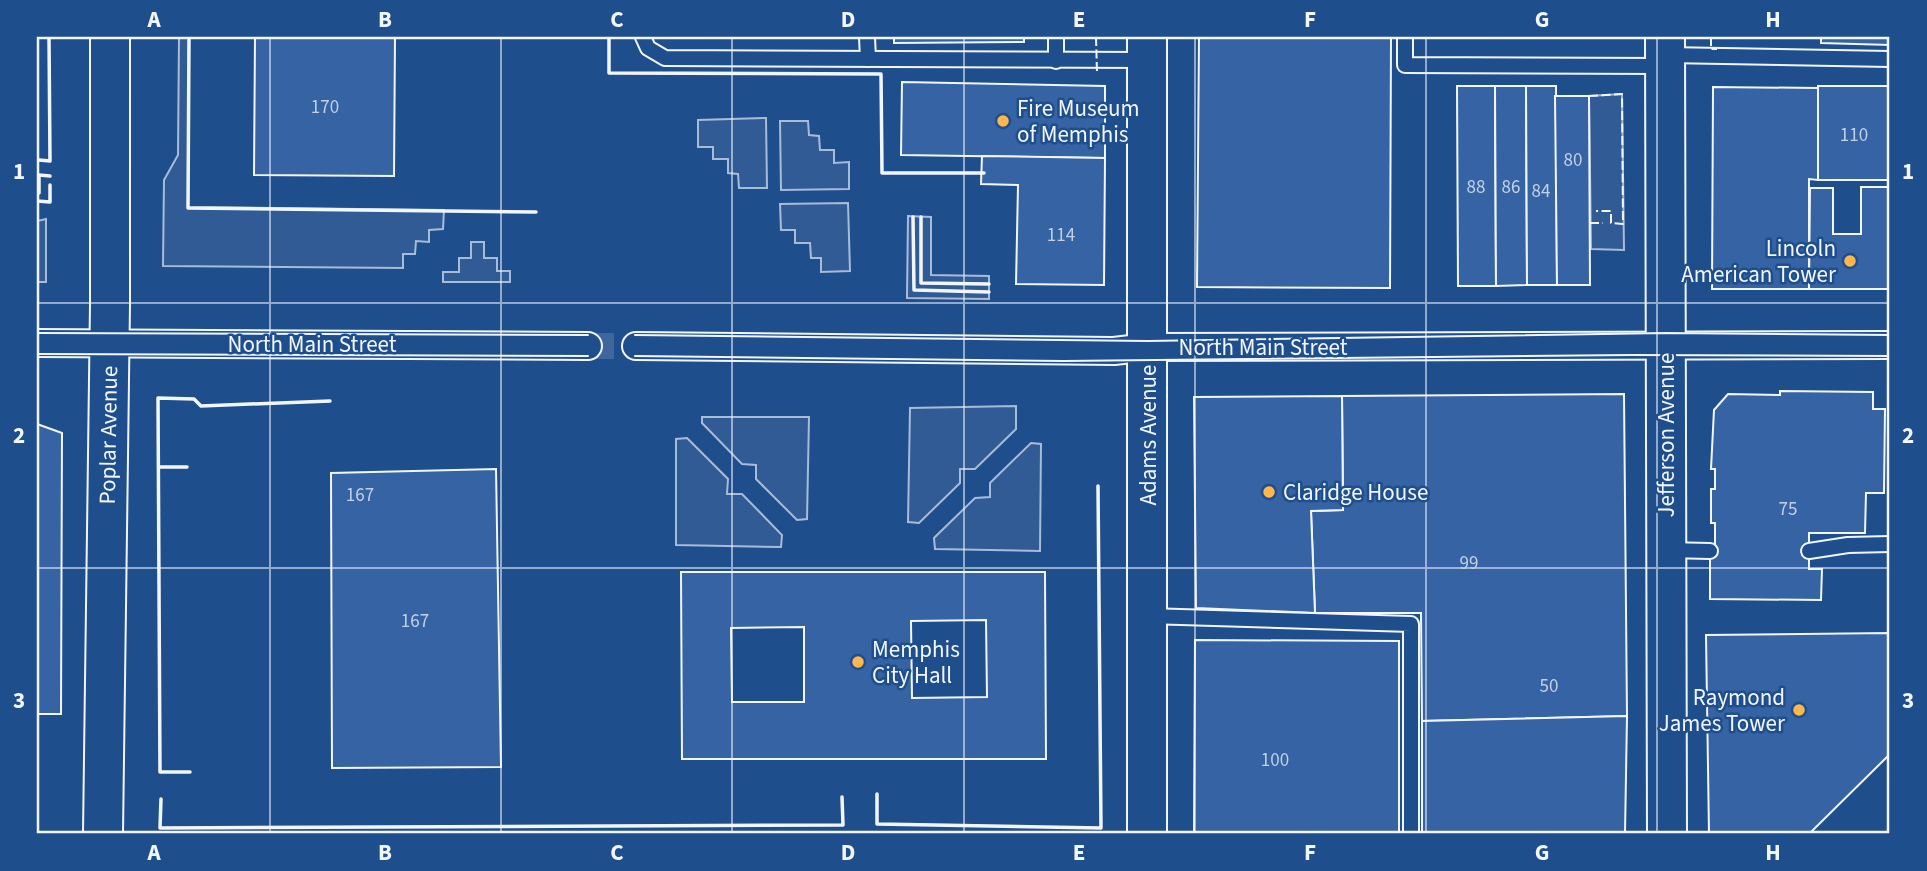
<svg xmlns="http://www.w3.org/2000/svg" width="1927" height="871" font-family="'Source Sans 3',sans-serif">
<rect width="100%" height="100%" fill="#1f4e8c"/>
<g fill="#305b95" stroke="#a8bbd7" stroke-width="2">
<polygon points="179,37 189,37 188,207 444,210 443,229 429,230 429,242 416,241 415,254 403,254 403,268 163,266 164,180 178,155"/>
<polygon points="1622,94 1624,250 1591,249 1589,96"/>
<polygon points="766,118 767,188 739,188 738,174 728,173 728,159 713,159 713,147 698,147 698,120"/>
<polygon points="780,121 808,121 809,135 819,136 820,150 834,150 834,163 849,162 849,189 781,190"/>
<polygon points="848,203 850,271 821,272 821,258 811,258 810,243 795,243 795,230 781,230 780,204"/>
<polygon points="908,216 931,217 931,275 989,276 989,299 907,298"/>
<polygon points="46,219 46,282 37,282 37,221"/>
<polygon points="471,242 484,242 484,258 497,258 497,271 510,271 510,282 443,282 443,272 459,272 459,258 471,258"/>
<polygon points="1016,406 1016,429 975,469 960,469 960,483 919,523 908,522 910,408"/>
<polygon points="702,417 809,417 807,519 797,520 756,479 756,465 742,464 702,423"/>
<polygon points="687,438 728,479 727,494 742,494 782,535 781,547 676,545 676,439"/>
<polygon points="1031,443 1041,444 1040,551 935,549 934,538 975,498 990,497 990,483"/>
</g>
<g fill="#3563a3" stroke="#f2f6ff" stroke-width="2" fill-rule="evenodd">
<polygon points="255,37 395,37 394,176 254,175"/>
<rect x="678" y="37" width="156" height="1"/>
<polygon points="894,37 1024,37 1024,42 894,43"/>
<polygon points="1199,37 1391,37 1390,288 1197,287"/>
<polygon points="1821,37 1890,37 1890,45 1821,43"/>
<polygon points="902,82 1105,86 1105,158 901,155"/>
<polygon points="1457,86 1495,86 1496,286 1458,286"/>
<polygon points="1495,86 1526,86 1527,285 1496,286"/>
<polygon points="1526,86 1556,86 1557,285 1527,285"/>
<rect x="1818" y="86" width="72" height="94"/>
<polygon points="1713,87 1818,88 1818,180 1809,179 1809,289 1712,289"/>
<polygon points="1555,96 1589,96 1590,285 1557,285"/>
<polygon points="982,156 1105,158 1104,285 1016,284 1018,185 981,184"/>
<polygon points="1861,187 1890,187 1890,289 1809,289 1810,188 1833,188 1833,234 1861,234"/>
<polygon points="1780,391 1873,392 1873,409 1885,409 1884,493 1866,493 1865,533 1809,533 1809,569 1822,569 1821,600 1710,599 1710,551 1715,549 1715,523 1711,523 1711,489 1715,489 1715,469 1711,469 1714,410 1728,394 1780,395"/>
<polygon points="1624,394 1627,716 1422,721 1421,613 1315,613 1311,511 1343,510 1342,396"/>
<polygon points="1342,396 1343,510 1311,511 1315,613 1196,608 1194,397"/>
<polygon points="37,424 62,433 61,714 37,714"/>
<rect x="1888" y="429" width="2" height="33"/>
<polygon points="496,469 501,767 332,768 331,473"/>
<path d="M681,572H1045L1046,759H682ZM986,620L987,697L912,698L911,621ZM804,627V702H732L731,628Z"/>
<polygon points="1890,633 1890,754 1809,834 1709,834 1706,635"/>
<polygon points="1195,640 1399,641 1399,834 1194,834"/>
<polygon points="1627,716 1625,834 1422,834 1422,721"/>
</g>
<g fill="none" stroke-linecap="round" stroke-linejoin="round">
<polyline stroke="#3f679d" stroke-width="26" stroke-dasharray="26 13" stroke-linecap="butt" points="588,346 636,346"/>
<g stroke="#f2f6ff" stroke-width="18">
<g id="lane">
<polyline points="643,37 648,48 665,58 1146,60"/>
<polyline points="867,37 868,59"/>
<polyline points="1056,37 1056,61"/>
<polyline points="1405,37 1405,65 1664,66"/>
<polyline points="1666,55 1890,59"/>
<polyline points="1666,550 1710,551"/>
<polyline points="1809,551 1848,545 1890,544"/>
<polyline points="1147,616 1411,624 1411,834"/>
</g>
</g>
<g stroke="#f2f6ff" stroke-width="30">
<g id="street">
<polyline points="37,343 588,346"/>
<polyline points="636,346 1114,351 1148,347 1890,345"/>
</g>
</g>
<g stroke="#f2f6ff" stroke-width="42">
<g id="secondary">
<polyline points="1665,37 1667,834"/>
<polyline points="103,834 110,304 110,37"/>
<polyline points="1147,834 1147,37"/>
</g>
</g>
<use href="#lane" stroke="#1f4e8c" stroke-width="14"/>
<use href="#street" stroke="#1f4e8c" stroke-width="26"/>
<use href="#secondary" stroke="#1f4e8c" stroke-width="38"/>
<g stroke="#f2f6ff" stroke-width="2">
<polyline points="37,333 588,335"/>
<polyline points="635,335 1148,341 1665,333 1890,335"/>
<polyline points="37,354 588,356"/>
<polyline points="635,356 1063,361 1630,355 1890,356"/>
</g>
<g stroke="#f2f6ff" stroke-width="2" stroke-dasharray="9 3.5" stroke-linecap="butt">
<polyline points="1096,37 1097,73"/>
<polyline points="1711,37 1711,49 1717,49"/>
<polyline points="1589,96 1622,94 1623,224 1611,223 1611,211 1596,211"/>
<polyline points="1590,223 1603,223"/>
</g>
<g stroke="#f2f6ff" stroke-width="3.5">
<polyline points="189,37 188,208 536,212"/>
<polyline points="609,37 609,73 881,74 882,173 984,173"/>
<polyline points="39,160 50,161 49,37"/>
<polyline points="37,193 39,193 39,175 50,176"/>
<polyline points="37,201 50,202 50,185"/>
<polyline points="913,217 914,290 989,292"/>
<polyline points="921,217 921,283 989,284"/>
<polyline points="159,467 187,467"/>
<polyline points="190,772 160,772 158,398 194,399 201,406 330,401"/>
<polyline points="877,794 877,824 1101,828 1098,486"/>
<polyline points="161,799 160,828 843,825 842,797"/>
</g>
</g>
<path fill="none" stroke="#f2f6ff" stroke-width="2" stroke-opacity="0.55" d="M270,37V834M501,37V834M732,37V834M964,37V834M1195,37V834M1426,37V834M1657,37V834M37,303H1890M37,568H1890"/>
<g fill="#ffb74d" stroke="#1f4e8c" stroke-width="2.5">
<circle cx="1003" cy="121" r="7"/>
<circle cx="1850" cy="261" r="7"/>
<circle cx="1269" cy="492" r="7"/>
<circle cx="858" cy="662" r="7"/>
<circle cx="1799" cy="710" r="7"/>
</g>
<g text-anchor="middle" stroke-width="5" stroke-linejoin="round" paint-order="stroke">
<g font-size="19" fill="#c3d1e8">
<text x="325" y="113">170</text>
<text x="1854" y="141">110</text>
<text x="1573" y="166">80</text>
<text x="1476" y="193">88</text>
<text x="1511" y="193">86</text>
<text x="1541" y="197">84</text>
<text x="1061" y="241">114</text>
<text x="360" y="501">167</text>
<text x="1788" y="515">75</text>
<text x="1469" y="569">99</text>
<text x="415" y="627">167</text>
<text x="1549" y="692">50</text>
<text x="1275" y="766">100</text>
</g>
<g font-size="23" fill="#f2f6ff" stroke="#1f4e8c" text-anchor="start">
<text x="1017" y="116">Fire Museum<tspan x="1017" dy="26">of Memphis</tspan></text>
<text x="1836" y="256" text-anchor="end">Lincoln<tspan x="1836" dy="26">American Tower</tspan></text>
<text x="1283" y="500">Claridge House</text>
<text x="872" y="657">Memphis<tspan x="872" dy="26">City Hall</tspan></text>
<text x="1785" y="705" text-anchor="end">Raymond<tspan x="1785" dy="26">James Tower</tspan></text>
</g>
<g font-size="23" fill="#f2f6ff" stroke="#1f4e8c">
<text x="312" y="352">North Main Street</text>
<text x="1263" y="355">North Main Street</text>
<text transform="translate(108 435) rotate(-89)" y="8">Poplar Avenue</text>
<text transform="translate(1148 435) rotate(-90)" y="8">Adams Avenue</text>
<text transform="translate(1666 435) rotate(-90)" y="8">Jefferson Avenue</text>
</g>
</g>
<rect width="1927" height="871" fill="none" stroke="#1f4e8c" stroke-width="77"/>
<rect x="38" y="38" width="1850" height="794" fill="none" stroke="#f2f6ff" stroke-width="2.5"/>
<g font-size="23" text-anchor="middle" font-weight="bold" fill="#f2f6ff">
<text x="154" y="27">A</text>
<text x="385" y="27">B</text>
<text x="617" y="27">C</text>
<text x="848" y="27">D</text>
<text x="1079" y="27">E</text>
<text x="1310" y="27">F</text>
<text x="1542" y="27">G</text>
<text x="1773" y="27">H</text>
<text x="19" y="179">1</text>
<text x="1908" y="179">1</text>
<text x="19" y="443">2</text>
<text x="1908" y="443">2</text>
<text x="19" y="708">3</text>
<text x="1908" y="708">3</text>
<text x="154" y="860">A</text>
<text x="385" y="860">B</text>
<text x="617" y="860">C</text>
<text x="848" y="860">D</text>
<text x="1079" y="860">E</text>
<text x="1310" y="860">F</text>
<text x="1542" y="860">G</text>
<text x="1773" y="860">H</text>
</g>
</svg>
